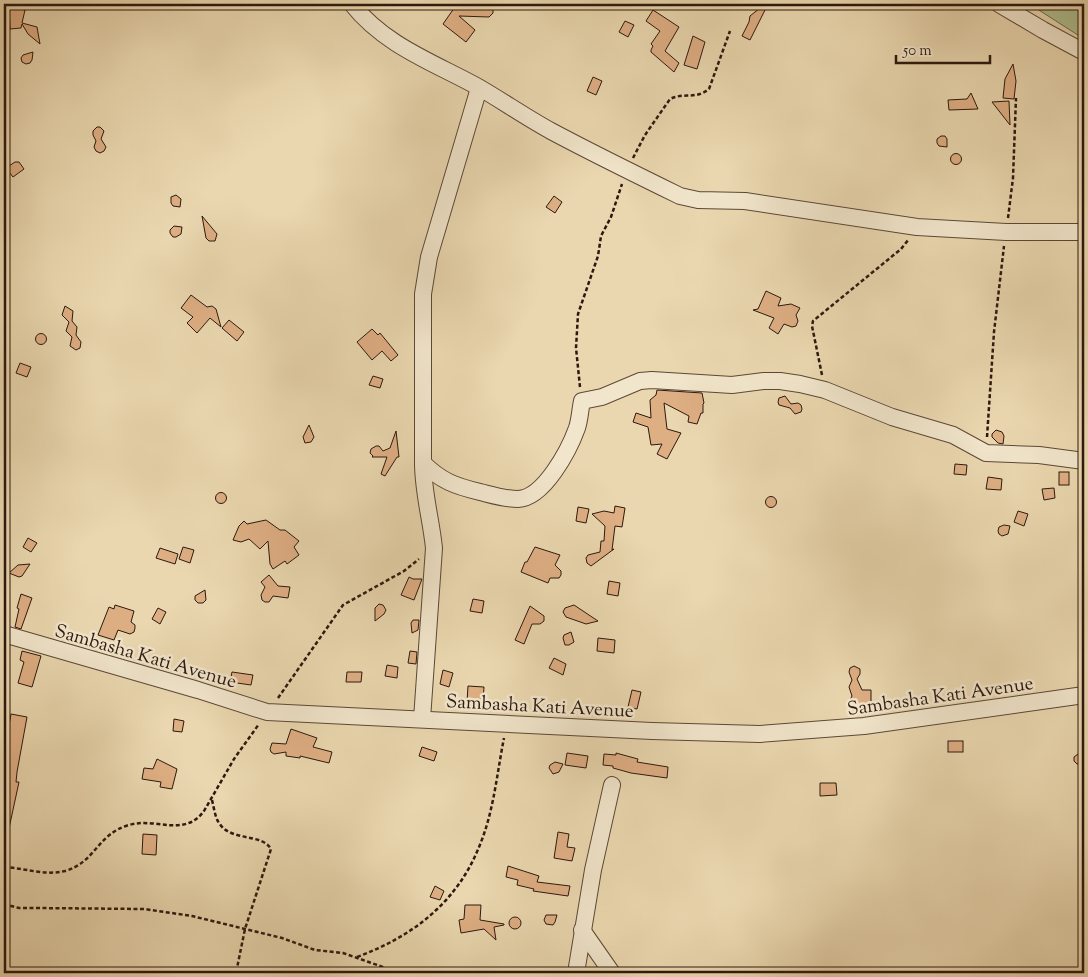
<svg xmlns="http://www.w3.org/2000/svg" width="1088" height="977" font-family="'Sorts Mill Goudy',serif">
<rect width="100%" height="100%" fill="#ead7af"/>
<filter id="stains"><feTurbulence type="fractalNoise" baseFrequency=".004" numOctaves="4"/><feColorMatrix values="0 0 0 0 .2 0 0 0 0 .09 0 0 0 0 .02 0 0 0 .5 -.17"/></filter>
<radialGradient id="worn" r=".72"><stop offset=".6" stop-color="#630" stop-opacity="0"/><stop offset="1" stop-color="#630" stop-opacity=".3"/></radialGradient>
<polygon fill="#b0bf90" stroke="#6e6c50" points="1029,4 1084,4 1084,39 1031,5"/>
<g fill="#dfaf84" stroke="#2c180f">
<polygon points="457,4 491,4 493,9 493,13 489,17 459,16 475,30 466,42 443,24"/>
<polygon points="765,4 768,4 750,40 742,36 749,22 750,16"/>
<polygon points="9,7 25,10 22,23 37,27 40,44 28,34 22,24 21,28 10,29"/>
<polygon points="653,10 679,27 665,51 679,63 674,72 651,52 651,50 653,46 651,44 660,31 646,21"/>
<polygon points="625,21 634,25 628,37 619,32"/>
<polygon points="693,36 705,42 697,69 684,65"/>
<polygon points="33,52 32,60 30,63 26,64 22,62 21,58 23,55"/>
<polygon points="1013,64 1016,81 1014,99 1003,98 1005,79"/>
<polygon points="593,77 602,81 596,95 587,91"/>
<polygon points="971,93 978,109 949,110 948,100 967,99"/>
<polygon points="1009,101 1010,125 992,102"/>
<polygon points="97,127 100,127 104,131 101,139 106,147 104,151 100,153 96,151 94,147 96,141 93,135 93,131"/>
<polygon points="941,136 945,136 947,139 947,147 939,146 937,143 937,139"/>
<circle cx="956" cy="159" r="5.5"/>
<polygon points="15,162 19,162 24,169 13,177 6,168"/>
<polygon points="176,195 181,199 180,207 173,206 171,203 171,197"/>
<polygon points="554,196 562,202 555,213 546,207"/>
<polygon points="202,216 217,234 215,241 209,241 206,238"/>
<polygon points="174,226 182,227 181,234 176,237 173,237 170,233 170,230"/>
<polygon points="766,291 781,298 778,306 791,304 800,308 796,315 798,321 796,326 792,327 784,324 778,334 769,328 774,318 753,310 758,309"/>
<polygon points="191,295 207,307 212,306 216,309 221,327 210,318 197,333 187,323 193,317 181,308"/>
<polygon points="65,306 73,311 72,321 77,327 76,335 81,342 80,348 76,350 70,346 72,337 66,331 69,322 62,315"/>
<polygon points="229,320 244,332 237,341 222,328"/>
<polygon points="372,329 378,335 380,333 398,355 391,361 382,351 372,360 357,342"/>
<circle cx="41" cy="339" r="5.5"/>
<polygon points="20,363 31,367 27,377 16,373"/>
<polygon points="373,376 383,379 380,388 369,385"/>
<polygon points="657,390 702,393 704,403 703,404 703,413 701,413 697,424 688,422 689,416 664,403 667,429 681,433 667,459 657,454 662,444 651,445 648,427 633,422 636,413 651,418 650,400 656,395"/>
<polygon points="785,396 791,404 798,403 801,405 802,409 801,412 795,414 790,408 779,405 778,402 779,398"/>
<polygon points="309,425 314,437 311,442 305,443 303,437"/>
<polygon points="996,430 1002,432 1004,436 1003,444 998,443 992,437 992,434"/>
<polygon points="396,431 399,457 397,457 385,476 381,474 387,457 372,457 373,456 370,453 371,449 376,446 379,446 383,451 390,448"/>
<polygon points="955,464 967,465 966,475 954,474"/>
<rect x="1059" y="472" width="10" height="13"/>
<polygon points="988,477 1002,479 1001,490 986,489"/>
<polygon points="1054,488 1055,498 1044,500 1042,489"/>
<circle cx="221" cy="498" r="5.5"/>
<circle cx="771" cy="502" r="5.5"/>
<polygon points="615,506 625,508 622,527 615,526 612,550 614,549 591,566 587,563 586,558 588,555 600,552 601,541 604,541 605,526 592,514 604,511 614,513"/>
<polygon points="578,507 589,509 586,523 576,521"/>
<polygon points="1018,511 1028,514 1024,526 1014,522"/>
<polygon points="266,520 280,530 285,530 299,541 294,547 299,555 287,564 285,561 273,569 270,564 268,541 260,549 249,539 241,542 233,540 239,526 244,521 247,524"/>
<polygon points="1004,525 1010,526 1008,534 1002,536 999,534 998,531 999,527"/>
<polygon points="28,538 37,543 31,552 23,547"/>
<polygon points="183,547 194,550 190,563 179,559"/>
<polygon points="535,547 560,555 555,565 561,571 561,575 559,578 550,578 548,583 521,572 525,562 527,562"/>
<polygon points="160,548 178,554 175,564 156,558"/>
<polygon points="30,564 22,576 19,577 9,573 18,565"/>
<polygon points="269,575 278,586 290,587 288,598 273,596 269,602 265,602 262,600 261,595 265,587 261,582"/>
<polygon points="409,577 413,579 422,579 414,600 401,595"/>
<polygon points="609,581 620,583 618,596 607,594"/>
<polygon points="205,590 206,600 203,603 198,603 195,600 195,596"/>
<polygon points="21,594 32,598 21,629 15,627 19,609 17,608"/>
<polygon points="473,599 484,601 482,613 470,611"/>
<polygon points="379,604 383,605 386,610 384,614 375,621 375,608"/>
<polygon points="115,605 134,611 131,622 135,625 135,628 134,632 130,634 118,630 114,640 98,635 109,607 114,609"/>
<polygon points="574,605 598,621 586,624 566,617 563,612 565,608"/>
<polygon points="530,606 544,616 544,621 540,624 532,624 524,644 515,640"/>
<polygon points="158,608 166,612 160,624 152,619"/>
<polygon points="413,620 419,620 418,630 412,633 411,623"/>
<polygon points="571,632 574,642 569,645 565,645 563,638 564,635"/>
<polygon points="598,638 615,640 614,653 597,651"/>
<polygon points="22,651 41,656 32,687 18,683 24,662 20,660"/>
<polygon points="410,651 417,652 416,664 408,663"/>
<polygon points="554,658 566,664 563,675 549,668"/>
<polygon points="387,665 398,667 397,678 385,676"/>
<polygon points="854,666 860,669 860,674 857,679 862,690 871,690 871,706 860,707 853,710 850,708 848,704 852,696 849,687 852,680 849,672 850,668"/>
<polygon points="443,670 453,673 449,687 440,684"/>
<polygon points="232,672 253,675 251,685 230,682"/>
<polygon points="347,672 362,672 361,682 346,682"/>
<polygon points="468,686 484,687 483,703 467,702"/>
<polygon points="632,690 641,692 637,709 628,707"/>
<polygon points="11,714 27,717 17,772 16,782 19,782 8,833 4,833 4,754"/>
<polygon points="174,719 184,721 182,732 173,731"/>
<polygon points="291,729 317,738 313,747 332,752 329,763 300,756 300,758 286,756 286,752 274,754 271,752 270,749 272,743 286,744"/>
<rect x="948" y="741" width="15" height="11"/>
<polygon points="422,747 437,752 434,761 419,756"/>
<polygon points="567,753 588,756 586,768 565,765"/>
<polygon points="616,753 638,759 637,762 668,767 667,778 631,773 613,768 613,766 603,765 604,754 616,755"/>
<polygon points="1078,754 1084,754 1084,765 1077,764 1074,761 1074,757"/>
<polygon points="157,759 177,769 172,789 160,787 161,782 142,779 144,768 153,769"/>
<polygon points="555,762 563,764 559,772 553,774 549,768 550,765"/>
<polygon points="820,783 836,783 837,795 820,796"/>
<polygon points="558,832 569,834 567,847 575,848 572,861 554,858"/>
<polygon points="143,834 157,835 156,855 142,854"/>
<polygon points="508,866 539,876 537,882 570,886 568,896 533,891 534,889 517,885 518,880 506,877"/>
<polygon points="435,886 444,891 440,900 430,897"/>
<polygon points="465,905 481,905 480,920 504,924 504,925 494,927 496,940 484,929 461,933 459,920 464,919"/>
<polygon points="546,915 557,915 555,922 553,925 546,924 544,920"/>
<circle cx="515" cy="923" r="6"/>
</g>
<g fill="none" stroke-linecap="round" stroke-linejoin="round">
<g stroke="#5c4837" stroke-width="18">
<g id="minor">
<path d="M352,4C385,46 435,63 480,88C504,102 527,118 551,131C594,154 637,175 680,196L698,200L745,201L917,227L1006,232H1084"/>
<polyline points="999,4 1043,30 1084,52"/>
<path d="M479,88L429,257L423,294V463C441,481 455,486 480,492C492,495 505,499 518,499C544,498 569,450 577,428C580,419 580,410 582,401L602,397L640,381L652,380L732,385L764,381H780L800,384L825,390L892,417L953,435L986,453L1039,455L1084,461"/>
<polyline points="4,634 198,690 267,712 652,731 760,734 864,726 1084,695"/>
<path d="M422,719L434,548C431,519 423,492 423,463"/>
<polyline points="582,930 612,973"/>
<polyline points="576,973 593,870 612,785"/>
</g>
</g>
<g stroke="#2c180f" stroke-width="2.5" stroke-dasharray="4 2.5" stroke-linecap="butt">
<path d="M633,158L645,135L670,99C684,92 695,100 709,89L730,31"/>
<polyline points="1008,218 1013,178 1016,98"/>
<polyline points="822,375 812,326 813,321 901,249 909,239"/>
<polyline points="580,387 576,348 578,314 598,256 601,236 611,217 622,184"/>
<polyline points="987,437 994,332 1004,246"/>
<polyline points="278,698 343,605 404,571 419,559"/>
<path d="M212,800C214,808 215,817 219,823C231,842 262,833 271,849L245,929L236,973"/>
<path d="M4,867C24,868 45,876 65,871C96,862 97,834 129,825C156,817 184,838 204,811L234,759L259,724"/>
<polyline points="4,904 19,908 35,908 144,909 192,916 282,938 315,950 343,953 400,973"/>
<path d="M357,957C414,936 459,901 481,842C494,809 497,773 504,738"/>
</g>
<use href="#minor" stroke="#f1e5cb" stroke-width="16"/>
</g>
<g text-anchor="middle" stroke-width="5" stroke-linejoin="round" paint-order="stroke">
<g font-size="19" fill="#2c180f" stroke="#f1e5cb">
<text transform="translate(146 655) rotate(16)" y="7">Sambasha Kati Avenue</text>
<text transform="translate(940 695) rotate(-8)" y="7">Sambasha Kati Avenue</text>
<text transform="translate(540 705) rotate(3)" y="7">Sambasha Kati Avenue</text>
</g>
</g>
<rect width="1088" height="977" fill="none" stroke="#ead7af" stroke-width="20"/>
<rect x="5" y="5" width="1078" height="967" fill="none" stroke="#2c180f" stroke-width="2.5"/>
<rect x="10" y="10" width="1068" height="957" fill="none" stroke="#2c180f"/>
<path d="M896 55v8h94v-8" fill="none" stroke="#2c180f" stroke-width="2.5"/>
<text x="903" y="55" font-size="15" fill="#2c180f" stroke="#f1e5cb" stroke-width="4" paint-order="stroke">50 m</text>
<rect width="100%" height="100%" filter="url(#stains)"/>
<rect width="100%" height="100%" fill="url(#worn)"/>
</svg>
